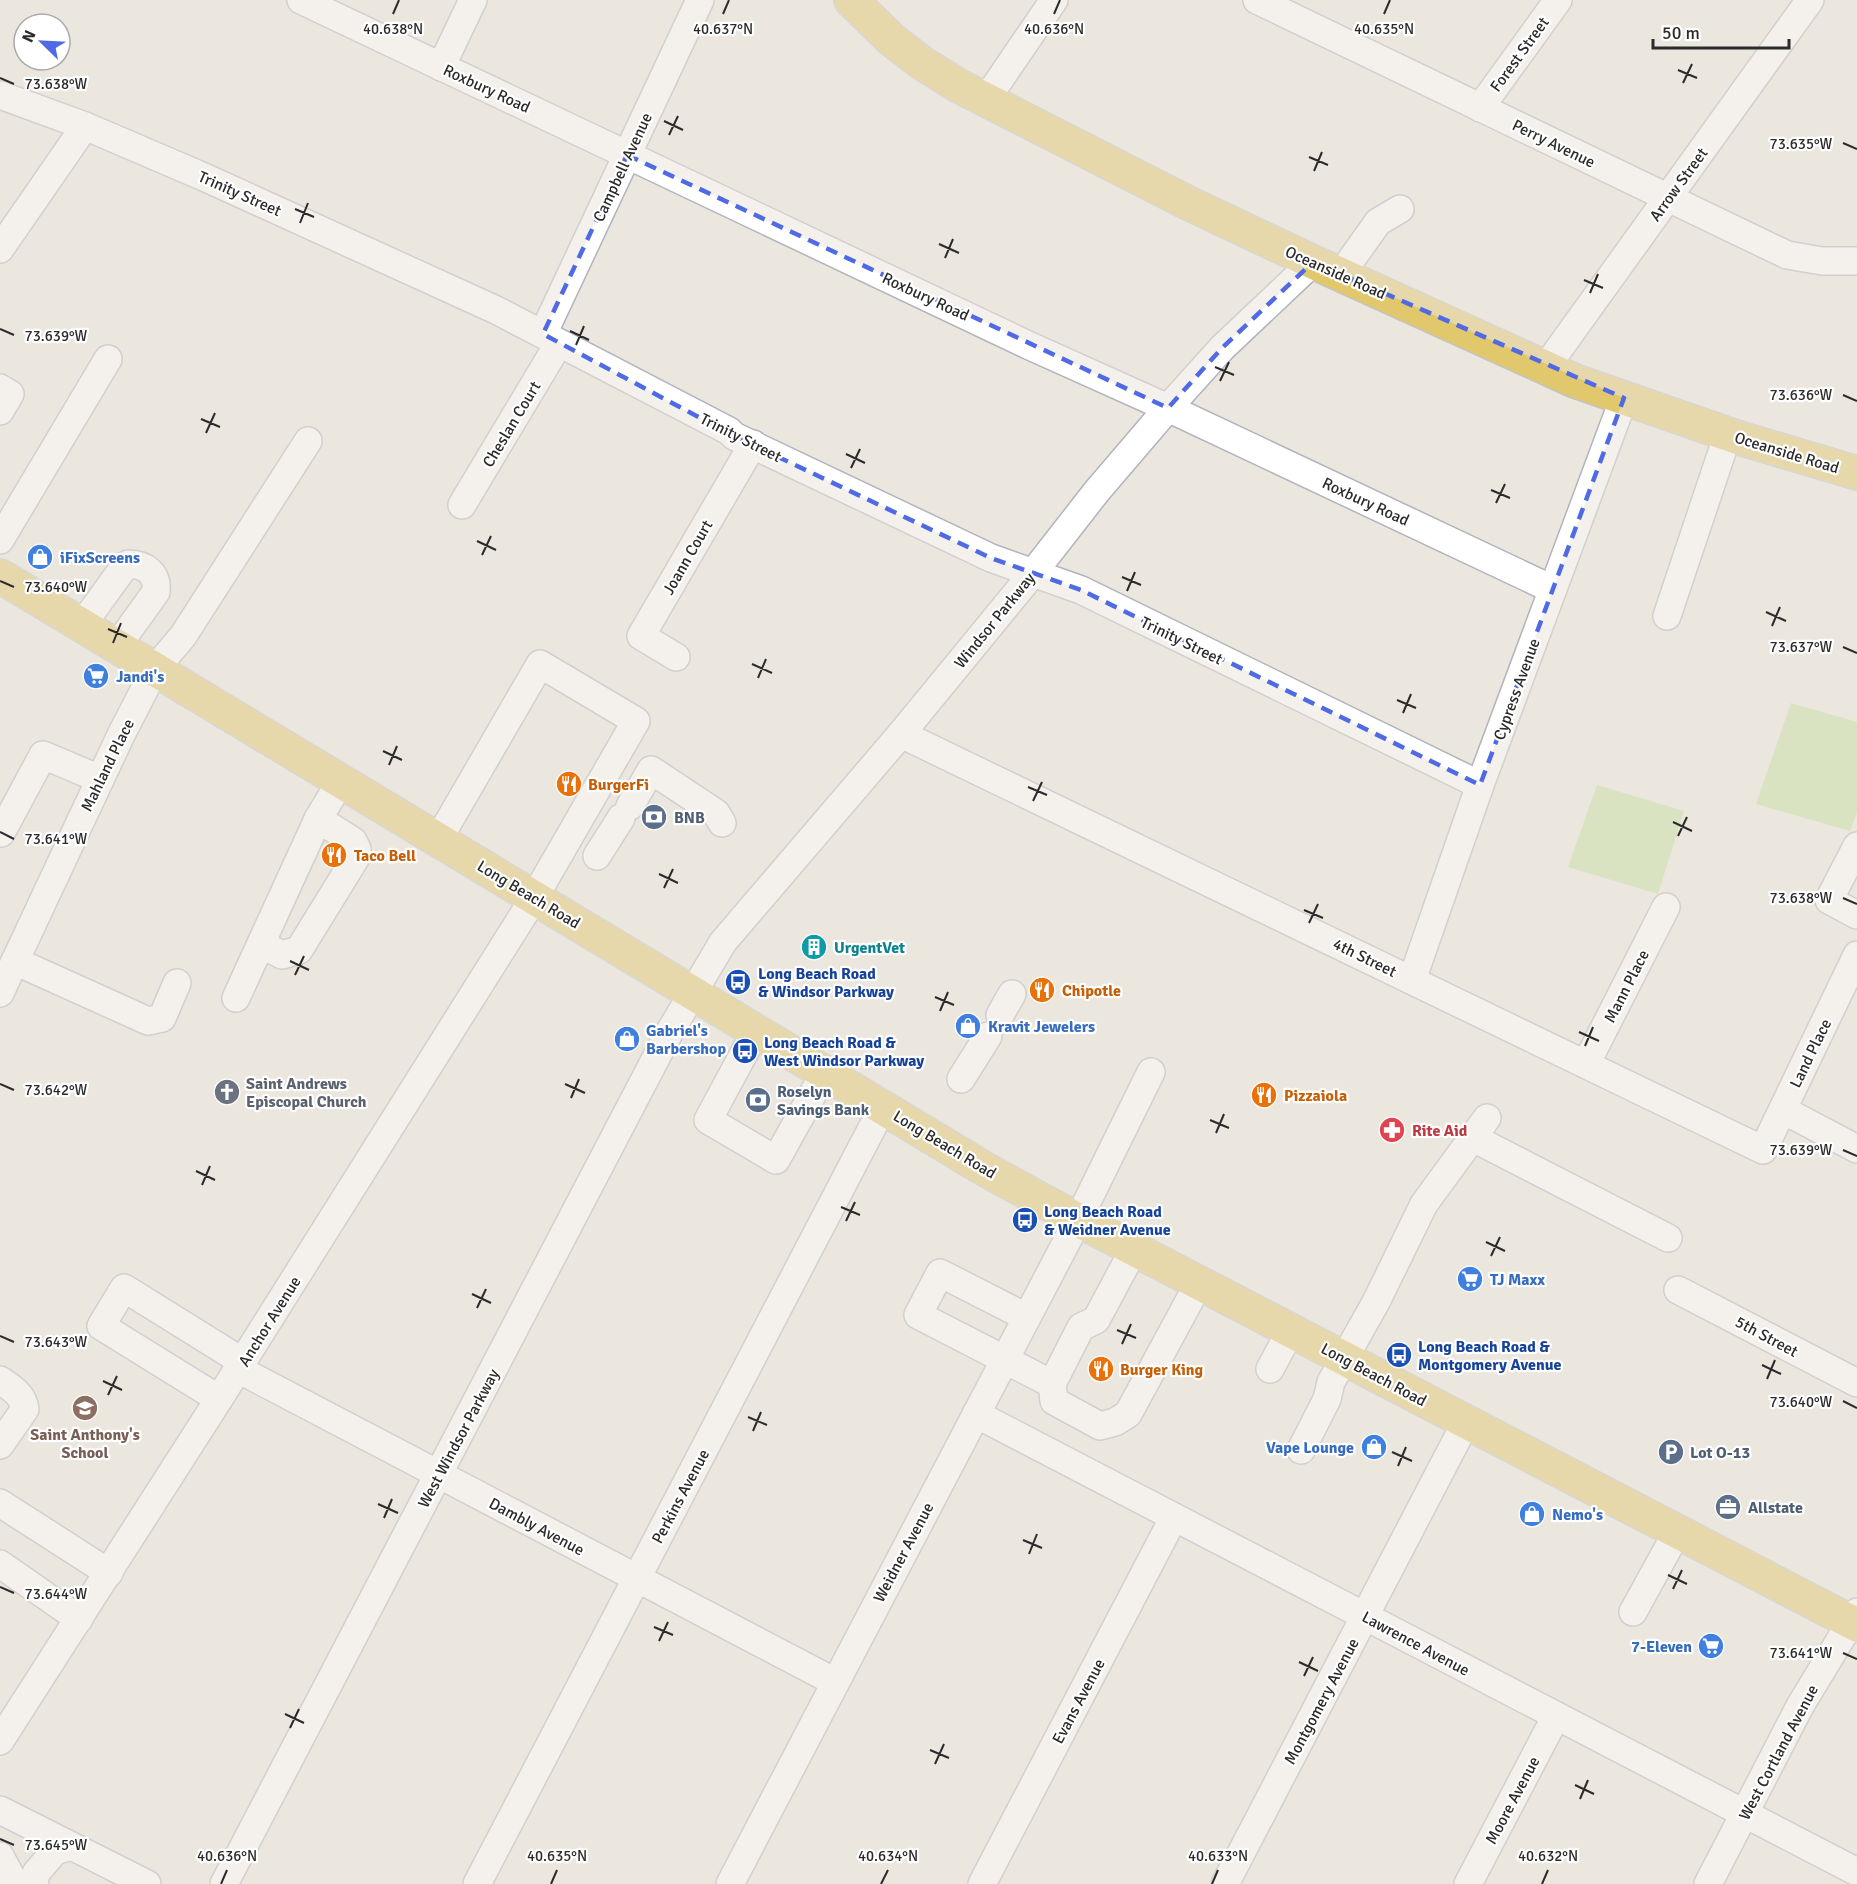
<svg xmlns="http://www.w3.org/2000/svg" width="1857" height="1884" font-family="Signika,sans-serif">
<rect width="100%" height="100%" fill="#ebe6de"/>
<g fill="#c4e19e">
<polygon points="1791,703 1857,722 1857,813 1850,831 1756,804"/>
<polygon points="1597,785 1684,811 1658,894 1568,867"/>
</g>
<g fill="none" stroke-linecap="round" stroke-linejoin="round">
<g stroke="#b2b4bd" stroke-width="30">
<g id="minor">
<polyline points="301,0 1030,346 1168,408 1552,589"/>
<polyline points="1257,0 1787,255 1822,261 1857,261"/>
<polyline points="441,67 473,0"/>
<polyline points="0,95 85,126 204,177 496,310 729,431 734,436 991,558 1081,590 1480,785"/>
<polyline points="985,101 1054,0"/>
<polyline points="1480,108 1558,0"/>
<polyline points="0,249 85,126"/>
<polyline points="1341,274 1378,222 1400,209"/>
<polyline points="543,334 700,0"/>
<polyline points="1546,367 1810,0"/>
<polyline points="0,388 10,394 0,411"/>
<polyline points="462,505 559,343"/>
<polyline points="0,540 108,359"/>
<polyline points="1667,616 1728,434"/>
<path d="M82,625L124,567L128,564C146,564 158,574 156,592L117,646"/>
<polyline points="676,657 641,636 753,444"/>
<polyline points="901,734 1763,1150 1857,955"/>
<polyline points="630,806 651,770 716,813 722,823"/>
<polyline points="1,833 43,755 100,779"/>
<polyline points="1857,846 1829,900 1857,915"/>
<polyline points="597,856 621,818"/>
<polyline points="261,944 282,955 299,950 355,859 357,849 353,841 318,819"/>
<polyline points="15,961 148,1021 162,1018 177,983"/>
<polyline points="1412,980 1480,785 1624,398"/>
<polyline points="0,993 121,735 155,669 183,636 308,441"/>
<polyline points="236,998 318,819 341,781"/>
<polyline points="1000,1015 1012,994"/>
<polyline points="756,1031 708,1120 776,1160 825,1072"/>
<polyline points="1586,1064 1666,907"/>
<polyline points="961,1079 988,1036"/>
<polyline points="1783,1110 1857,1149"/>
<polyline points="1473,1138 1668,1238"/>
<polyline points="1134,1249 1096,1320 1081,1327 1052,1384 1054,1401 1100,1426 1115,1422 1128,1414 1199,1283"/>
<polyline points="1678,1290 1857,1383"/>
<polyline points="1026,1317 940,1273 918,1315 1052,1384"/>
<polyline points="238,1369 835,1682"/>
<polyline points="1270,1369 1291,1330"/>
<path d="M0,1380C11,1388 23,1394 25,1409L0,1445"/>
<polyline points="219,1399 101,1326 124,1288 243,1362"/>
<polyline points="976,1414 1857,1872"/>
<polyline points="1301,1450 1327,1399 1331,1382 1376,1302 1424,1204 1487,1118"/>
<polyline points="0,1503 109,1573"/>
<polyline points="0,1564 79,1619"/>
<polyline points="1633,1612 1677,1532"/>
<polyline points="0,1741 219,1399 534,898 636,721 540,664 438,840"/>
<polyline points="0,1810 147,1884"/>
<polyline points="0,1856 15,1884"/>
<polyline points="34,1884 36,1873 55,1851 71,1846"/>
<polyline points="224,1884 669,1033 723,942 901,734 1033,573 1097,491 1168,408 1222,348 1313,262"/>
<polyline points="477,1884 883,1107"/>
<polyline points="730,1884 1078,1220 1151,1072"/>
<polyline points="982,1884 1174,1517"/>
<polyline points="1225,1884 1466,1422"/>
<polyline points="1468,1884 1556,1716"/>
<polyline points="1708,1884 1800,1706 1857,1612"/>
</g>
</g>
<g stroke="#c4c4c4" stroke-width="36">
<g id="major">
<polyline points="851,0 892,40 922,63 959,86 1188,203 1313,262 1575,381 1739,438 1857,473"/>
<polyline points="0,576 988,1171 1078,1220 1857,1625"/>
</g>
</g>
<use href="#minor" stroke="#fff" stroke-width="27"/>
<use href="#major" stroke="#e1c86d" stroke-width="33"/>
</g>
<path d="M0 0H1857V1884H0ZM627,155L1168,408L1222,348L1313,262L1624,398L1480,785L1081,590L991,558L734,436L543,334Z" fill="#ebe6de" fill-opacity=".55" fill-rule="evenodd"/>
<path fill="none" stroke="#506ae6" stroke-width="4.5" stroke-dasharray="12 8" stroke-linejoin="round" d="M627,155L1168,408L1222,348L1313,262L1624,398L1480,785L1081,590L991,558L734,436L543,334Z"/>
<path fill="none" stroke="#2b2b2b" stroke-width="2" d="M393,14L399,0M723,14L729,0M1054,14L1060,0M1384,14L1390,0M1678,70L1697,78M0,78L14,84M1683,83L1692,64M664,121L683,130M669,135L678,116M1843,143L1857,149M1309,157L1328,165M1314,171L1322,152M295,209L314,217M300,223L308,203M939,244L959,253M945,258L953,239M1584,280L1603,288M1590,293L1598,274M0,329L14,335M570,331L589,340M576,345L584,326M1215,367L1234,375M1220,381L1229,362M1843,395L1857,401M201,419L220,427M206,433L215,413M846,454L865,463M851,468L860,449M1491,490L1510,498M1496,503L1505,484M477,541L496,550M482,555L491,536M1122,577L1141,585M0,581L14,587M1127,591L1135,572M1766,612L1786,621M1772,626L1780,607M108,629L127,637M113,643L121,623M1843,647L1857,653M752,664L772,673M758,678L766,659M1397,700L1416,708M1403,713L1411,694M383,751L402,760M389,765L397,746M1028,787L1047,795M1033,801L1042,782M1673,822L1692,831M0,832L14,839M1678,836L1687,817M659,874L678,883M664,888L673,869M1843,898L1857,904M1304,910L1323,918M1309,923L1318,904M290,961L309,970M295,975L304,956M935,997L954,1005M940,1011L948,992M1579,1032L1599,1041M1585,1046L1593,1027M0,1084L14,1090M565,1084L585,1093M571,1098L579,1079M1210,1120L1229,1128M1216,1133L1224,1114M1843,1150L1857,1156M196,1171L215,1180M202,1185L210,1166M841,1207L860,1215M846,1221L855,1202M1486,1242L1505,1251M1491,1256L1500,1237M472,1294L491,1303M477,1308L486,1289M1117,1330L1136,1338M0,1336L14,1342M1122,1344L1131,1324M1762,1365L1781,1374M1767,1379L1775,1360M103,1381L122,1390M108,1395L117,1376M1843,1401L1857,1408M748,1417L767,1425M753,1431L761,1412M1392,1452L1412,1461M1398,1466L1406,1447M378,1504L398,1513M384,1518L392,1499M1023,1540L1042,1548M1029,1554L1037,1534M1668,1575L1687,1584M0,1587L14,1593M1673,1589L1682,1570M654,1627L673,1635M659,1641L668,1622M1843,1653L1857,1659M1299,1662L1318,1671M1304,1676L1313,1657M285,1714L304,1723M290,1728L299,1709M930,1750L949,1758M935,1764L944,1744M1575,1785L1594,1794M1580,1799L1588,1780M0,1839L14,1845M221,1884L227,1870M551,1884L557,1870M881,1884L888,1870M1212,1884L1218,1870M1542,1884L1548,1870"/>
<defs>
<g id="shop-disc" transform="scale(1.35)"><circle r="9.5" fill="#3f7fe0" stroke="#fff"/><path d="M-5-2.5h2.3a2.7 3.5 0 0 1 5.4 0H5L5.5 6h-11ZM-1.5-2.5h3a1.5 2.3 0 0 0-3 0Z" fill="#fff"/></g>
<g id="supermarket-disc" transform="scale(1.35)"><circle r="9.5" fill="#3f7fe0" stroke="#fff"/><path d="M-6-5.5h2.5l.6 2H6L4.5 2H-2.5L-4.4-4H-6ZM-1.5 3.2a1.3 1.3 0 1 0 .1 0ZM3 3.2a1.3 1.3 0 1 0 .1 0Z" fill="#fff"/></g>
<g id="restaurant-disc" transform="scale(1.35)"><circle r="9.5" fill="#e8710a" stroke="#fff"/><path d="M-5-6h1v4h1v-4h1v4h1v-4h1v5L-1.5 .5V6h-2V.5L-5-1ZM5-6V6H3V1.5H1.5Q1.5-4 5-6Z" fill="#fff"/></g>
<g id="bank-disc" transform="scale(1.35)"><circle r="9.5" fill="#5c6f8a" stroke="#fff"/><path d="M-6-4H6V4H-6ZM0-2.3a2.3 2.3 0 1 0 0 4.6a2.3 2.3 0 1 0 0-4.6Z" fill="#fff"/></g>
<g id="building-disc" transform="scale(1.35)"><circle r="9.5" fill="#0f9aa8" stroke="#fff"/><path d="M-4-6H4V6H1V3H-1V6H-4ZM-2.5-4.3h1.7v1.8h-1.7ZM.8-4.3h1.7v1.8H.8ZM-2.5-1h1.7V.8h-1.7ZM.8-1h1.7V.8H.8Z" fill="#fff"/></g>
<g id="bus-disc" transform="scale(1.35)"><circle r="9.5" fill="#1a4fb4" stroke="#fff"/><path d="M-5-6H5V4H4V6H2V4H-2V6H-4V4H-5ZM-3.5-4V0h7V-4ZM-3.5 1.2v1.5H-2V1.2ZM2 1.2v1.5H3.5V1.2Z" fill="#fff"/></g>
<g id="church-disc" transform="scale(1.35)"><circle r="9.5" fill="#6b7280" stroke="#fff"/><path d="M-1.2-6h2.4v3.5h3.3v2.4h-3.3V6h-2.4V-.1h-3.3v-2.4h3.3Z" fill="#fff"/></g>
<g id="pharmacy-disc" transform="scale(1.35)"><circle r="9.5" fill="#e0444e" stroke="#fff"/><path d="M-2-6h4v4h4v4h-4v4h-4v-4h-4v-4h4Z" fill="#fff"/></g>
<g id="school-disc" transform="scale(1.35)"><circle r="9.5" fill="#8d6e63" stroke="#fff"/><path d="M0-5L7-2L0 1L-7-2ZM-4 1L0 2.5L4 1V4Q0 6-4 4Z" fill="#fff"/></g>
<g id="parking-disc" transform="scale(1.35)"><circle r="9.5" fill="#5c6f8a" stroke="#fff"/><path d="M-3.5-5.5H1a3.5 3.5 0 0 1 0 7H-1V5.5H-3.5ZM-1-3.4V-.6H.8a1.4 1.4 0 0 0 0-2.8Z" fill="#fff"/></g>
<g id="office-disc" transform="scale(1.35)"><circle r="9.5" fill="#5c6f8a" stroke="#fff"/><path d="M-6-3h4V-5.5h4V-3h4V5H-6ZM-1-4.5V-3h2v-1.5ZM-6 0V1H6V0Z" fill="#fff"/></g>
</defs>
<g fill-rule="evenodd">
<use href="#shop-disc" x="40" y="557"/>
<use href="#supermarket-disc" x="96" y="676"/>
<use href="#restaurant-disc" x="569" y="784"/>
<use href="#bank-disc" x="654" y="817"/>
<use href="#restaurant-disc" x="334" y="855"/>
<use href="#building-disc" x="814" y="947"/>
<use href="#bus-disc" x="738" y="982"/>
<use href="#restaurant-disc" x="1042" y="990"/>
<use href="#shop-disc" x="968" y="1026"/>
<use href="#shop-disc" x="627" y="1039"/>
<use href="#bus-disc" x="745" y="1051"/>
<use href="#church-disc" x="227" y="1092"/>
<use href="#restaurant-disc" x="1264" y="1095"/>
<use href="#bank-disc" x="758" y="1100"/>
<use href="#pharmacy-disc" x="1392" y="1130"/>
<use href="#bus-disc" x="1025" y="1220"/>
<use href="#supermarket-disc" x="1470" y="1279"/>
<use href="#bus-disc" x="1399" y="1355"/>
<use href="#restaurant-disc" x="1101" y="1369"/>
<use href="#school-disc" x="85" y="1408"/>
<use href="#shop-disc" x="1374" y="1447"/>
<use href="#parking-disc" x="1671" y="1452"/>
<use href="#office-disc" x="1728" y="1507"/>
<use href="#shop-disc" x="1532" y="1514"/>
<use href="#supermarket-disc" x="1711" y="1646"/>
</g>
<g text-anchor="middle" stroke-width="4.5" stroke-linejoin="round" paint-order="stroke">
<g font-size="16" fill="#2b2b2b" stroke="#fff">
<text transform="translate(1519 54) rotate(-54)" y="6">Forest Street</text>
<text transform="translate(487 88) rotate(25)" y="6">Roxbury Road</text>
<text transform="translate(1554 143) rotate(26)" y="6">Perry Avenue</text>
<text transform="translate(622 167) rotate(-65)" y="6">Campbell Avenue</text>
<text transform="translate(1678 184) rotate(-54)" y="6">Arrow Street</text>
<text transform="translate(240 193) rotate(24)" y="6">Trinity Street</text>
<text transform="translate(1336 272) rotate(24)" y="6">Oceanside Road</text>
<text transform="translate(926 296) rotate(25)" y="6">Roxbury Road</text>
<text transform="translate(511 424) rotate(-59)" y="6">Cheslan Court</text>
<text transform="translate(741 437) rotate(27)" y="6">Trinity Street</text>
<text transform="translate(1787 452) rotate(17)" y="6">Oceanside Road</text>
<text transform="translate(1366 501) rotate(25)" y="6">Roxbury Road</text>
<text transform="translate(687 557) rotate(-60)" y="6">Joann Court</text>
<text transform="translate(994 620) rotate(-51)" y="6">Windsor Parkway</text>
<text transform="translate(1182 640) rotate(26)" y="6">Trinity Street</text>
<text transform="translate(1516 689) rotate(-70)" y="6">Cypress Avenue</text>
<text transform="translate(107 765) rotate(-64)" y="6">Mahland Place</text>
<text transform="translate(529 894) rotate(31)" y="6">Long Beach Road</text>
<text transform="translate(1365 957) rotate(26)" y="6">4th Street</text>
<text transform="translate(1626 986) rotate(-63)" y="6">Mann Place</text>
<text transform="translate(1810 1053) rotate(-64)" y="6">Land Place</text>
<text transform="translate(945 1144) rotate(31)" y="6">Long Beach Road</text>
<text transform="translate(269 1321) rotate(-58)" y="6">Anchor Avenue</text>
<text transform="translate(1767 1336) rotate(28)" y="6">5th Street</text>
<text transform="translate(1374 1374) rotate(28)" y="6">Long Beach Road</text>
<text transform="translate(458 1438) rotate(-62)" y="6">West Windsor Parkway</text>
<text transform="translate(680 1496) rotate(-62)" y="6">Perkins Avenue</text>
<text transform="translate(537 1526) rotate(28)" y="6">Dambly Avenue</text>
<text transform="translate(903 1552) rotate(-62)" y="6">Weidner Avenue</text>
<text transform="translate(1416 1643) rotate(28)" y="6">Lawrence Avenue</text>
<text transform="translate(1078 1701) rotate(-62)" y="6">Evans Avenue</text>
<text transform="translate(1321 1701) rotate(-62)" y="6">Montgomery Avenue</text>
<text transform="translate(1778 1752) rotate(-62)" y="6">West Cortland Avenue</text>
<text transform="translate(1512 1800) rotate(-62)" y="6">Moore Avenue</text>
</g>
<g font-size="16" font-weight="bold" fill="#366cbe" stroke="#fff" text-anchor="start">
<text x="60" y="563">iFixScreens</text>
<text x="116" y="682">Jandi's</text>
<text x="988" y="1032">Kravit Jewelers</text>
<text x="646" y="1036">Gabriel's<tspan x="646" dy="18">Barbershop</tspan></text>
<text x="1490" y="1285">TJ Maxx</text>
<text x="1354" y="1453" text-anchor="end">Vape Lounge</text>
<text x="1552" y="1520">Nemo's</text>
<text x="1692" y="1652" text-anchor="end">7-Eleven</text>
</g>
<g font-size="16" font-weight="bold" fill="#c56008" stroke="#fff" text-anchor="start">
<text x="588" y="790">BurgerFi</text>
<text x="354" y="861">Taco Bell</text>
<text x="1062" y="996">Chipotle</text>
<text x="1284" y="1101">Pizzaiola</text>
<text x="1120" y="1375">Burger King</text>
</g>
<g font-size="16" font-weight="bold" fill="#4e5e75" stroke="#fff" text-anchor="start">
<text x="674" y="823">BNB</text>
<text x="777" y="1097">Roselyn<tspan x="777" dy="18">Savings Bank</tspan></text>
<text x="1690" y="1458">Lot O-13</text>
<text x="1748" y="1513">Allstate</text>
</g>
<g font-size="16" font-weight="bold" fill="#0d838f" stroke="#fff" text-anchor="start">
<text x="834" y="953">UrgentVet</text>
</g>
<g font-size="16" font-weight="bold" fill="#164399" stroke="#fff" text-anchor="start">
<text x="758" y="979">Long Beach Road<tspan x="758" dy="18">&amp; Windsor Parkway</tspan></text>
<text x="764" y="1048">Long Beach Road &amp;<tspan x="764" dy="18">West Windsor Parkway</tspan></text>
<text x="1044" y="1217">Long Beach Road<tspan x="1044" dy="18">&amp; Weidner Avenue</tspan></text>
<text x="1418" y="1352">Long Beach Road &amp;<tspan x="1418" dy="18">Montgomery Avenue</tspan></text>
</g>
<g font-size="16" font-weight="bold" fill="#5b616d" stroke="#fff" text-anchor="start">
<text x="246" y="1089">Saint Andrews<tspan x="246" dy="18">Episcopal Church</tspan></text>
</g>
<g font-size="16" font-weight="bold" fill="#be3a42" stroke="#fff" text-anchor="start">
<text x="1412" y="1136">Rite Aid</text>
</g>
<g font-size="16" font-weight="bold" fill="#785e54" stroke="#fff">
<text x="85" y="1440">Saint Anthony's<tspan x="85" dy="18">School</tspan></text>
</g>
</g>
<g font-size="15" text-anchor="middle" fill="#2b2b2b" stroke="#fff" stroke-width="4.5" stroke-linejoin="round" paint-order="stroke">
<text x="393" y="34">40.638°N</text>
<text x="723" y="34">40.637°N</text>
<text x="1054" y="34">40.636°N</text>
<text x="1384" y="34">40.635°N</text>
<text x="56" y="89">73.638°W</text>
<text x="1801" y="149">73.635°W</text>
<text x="56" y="341">73.639°W</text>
<text x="1801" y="400">73.636°W</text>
<text x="56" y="592">73.640°W</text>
<text x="1801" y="652">73.637°W</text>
<text x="56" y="844">73.641°W</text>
<text x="1801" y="903">73.638°W</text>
<text x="56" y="1095">73.642°W</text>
<text x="1801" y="1155">73.639°W</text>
<text x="56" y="1347">73.643°W</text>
<text x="1801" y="1407">73.640°W</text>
<text x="56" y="1599">73.644°W</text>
<text x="1801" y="1658">73.641°W</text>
<text x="56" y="1850">73.645°W</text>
<text x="227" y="1861">40.636°N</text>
<text x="557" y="1861">40.635°N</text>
<text x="888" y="1861">40.634°N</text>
<text x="1218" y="1861">40.633°N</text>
<text x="1548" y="1861">40.632°N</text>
</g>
<g transform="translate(42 42) rotate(294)"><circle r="28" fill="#ffffff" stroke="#aaaaaa" stroke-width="1.5"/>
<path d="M0-4.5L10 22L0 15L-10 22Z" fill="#506ae6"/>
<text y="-9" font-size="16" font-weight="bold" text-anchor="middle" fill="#2b2b2b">N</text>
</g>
<path d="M1653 39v9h136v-9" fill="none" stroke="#2b2b2b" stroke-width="3"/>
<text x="1662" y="39" font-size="18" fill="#2b2b2b" stroke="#ffffff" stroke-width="4.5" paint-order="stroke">50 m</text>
</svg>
